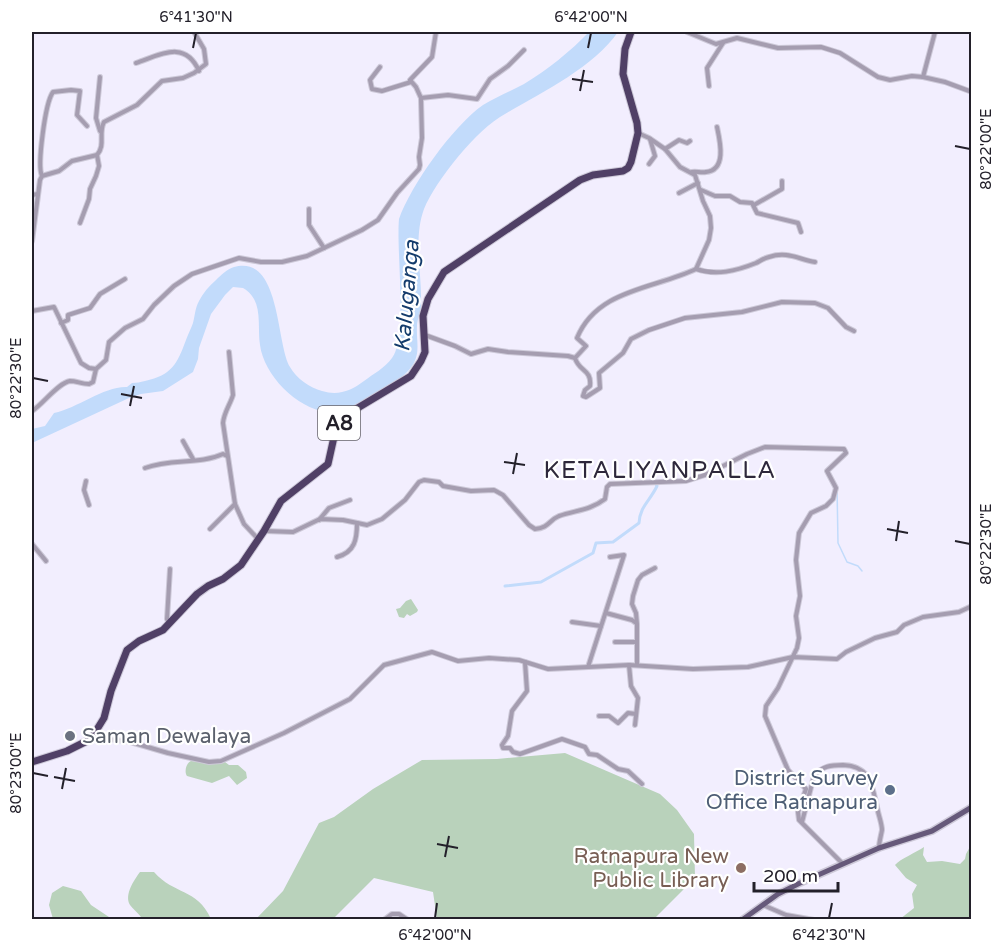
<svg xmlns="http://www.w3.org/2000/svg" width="1003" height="951" font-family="'Varela Round',sans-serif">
<rect width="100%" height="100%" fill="#f2eefe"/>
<g fill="#b9d2bb">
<polygon points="411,599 418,610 417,612 410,616 407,614 404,618 399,617 396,609 400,608 406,601"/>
<polygon points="565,753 660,794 677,810 694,834 695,878 654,919 437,919 433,892 374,878 333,919 256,919 283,891 319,823 334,817 373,789 422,760 497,759"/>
<path d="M191,761L211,763L225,762L229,765H238L246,772L247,778L237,785L229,776L212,783L187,776C184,772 186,763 191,761Z"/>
<path d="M971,845V919H900L914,908L912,894L917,885L906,878L895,865C900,859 917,852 924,847L923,855L927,862L942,861L960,864L965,859L966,854Z"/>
<path d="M140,872H154C174,895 197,888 211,919H140L141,917C138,913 133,909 130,905C124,895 134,880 140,872Z"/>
<polygon points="63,886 81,891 91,905 112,919 53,919 49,905 52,893"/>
</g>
<path fill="#c2dbfb" d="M589,32H618C594,67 541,93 505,114C477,129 436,180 424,209C413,239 422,273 421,304C421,312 417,319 417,326C416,340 421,353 412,366C404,378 389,386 377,394C364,402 343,414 327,412C296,408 264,375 260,345C257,325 264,300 243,288L233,287L225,295L211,314L199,348L198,359L193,372L163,391L141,394L129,398L32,443V429L45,426L54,413C78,408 104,386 127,387L132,383C137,383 140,382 145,381C172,375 177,364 186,340C188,334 191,329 193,323C195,316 195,308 199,301C203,293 209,286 216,280C221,275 227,269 234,267C281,254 276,344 290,367C296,378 310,388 322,391C338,396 351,391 364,381C373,374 385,368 392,358C408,337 396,251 399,219C411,185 453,126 483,105C496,97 511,91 524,84C547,70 571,51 589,32Z"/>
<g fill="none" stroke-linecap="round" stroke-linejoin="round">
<polyline stroke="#c2dbfb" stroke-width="1.5" points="837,486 838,543 847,562 858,566 862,571"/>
<path stroke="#c2dbfb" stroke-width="3" d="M505,586L541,582L593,553L596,543L613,542L639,523C640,506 650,501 657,486L656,484"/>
<g stroke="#cdc9d8" stroke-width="6">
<g id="minor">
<polyline points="687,32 716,44 737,38 778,48 821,47 840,53 878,77 890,80 912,76 923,77 945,82 972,92"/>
<path d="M136,63C160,55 185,39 199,71"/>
<polyline points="380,67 370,80 372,89 382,91 411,82"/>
<polyline points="100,77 96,118 100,131"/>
<polyline points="923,77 935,32"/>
<polyline points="709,86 707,68 723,43"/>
<polyline points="421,98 448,95 477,99 490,79 508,66 524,50"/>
<path d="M638,133L649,138L665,149L680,167L695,175L703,201L710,216L711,228L709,240L696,269C654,289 597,289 577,338L586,346L575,358C579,372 592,369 590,386L585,390L583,396L586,397L600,388L599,373L623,353L631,339L649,330L685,318L742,312L782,302L815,303L828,308L846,327L854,331"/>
<polyline points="665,149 679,140 687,143 690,141"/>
<polyline points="649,164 655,156 650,139"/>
<path d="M692,172C696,171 701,173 706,172C727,170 720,141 717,127"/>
<path d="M42,176C37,166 45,103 53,92L71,90L80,91L77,115L87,126"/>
<polyline points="701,190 715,196 730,196 740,202 752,203 757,213 798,223 801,232"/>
<polyline points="679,193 698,183"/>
<polyline points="32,195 38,194"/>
<polyline points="754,205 782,189 782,181"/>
<polyline points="309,209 309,225 324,248"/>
<polyline points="80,223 89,199 90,189 96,176 99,166 97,155"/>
<path d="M32,241L40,180L42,176L59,171L72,161L97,155C106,145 98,133 104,122L137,105L162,81L183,78L194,73L206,64L204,49L194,32"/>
<path d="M696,269C716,276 736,271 756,263C760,261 764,258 769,257C787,251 798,259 815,262"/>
<polyline points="32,311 54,307 81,363 89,368 96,369"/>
<polyline points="61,323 68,320 68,315 90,308 100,294 125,279"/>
<polyline points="425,335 455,346 471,354 488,349 508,352 568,356 575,358"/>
<path d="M229,352L233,395C230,405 224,412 223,423L235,504L244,524L258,539"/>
<path d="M32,411C43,404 58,383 70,381C76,381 82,384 89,384L93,382L96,369L106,360L109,342L125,328L143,319L154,305L174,286L192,274L239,258L261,262H282L307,256L362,230L378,220L397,193L419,169L420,165L419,157L422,138L421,98L416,87L410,80L432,57L436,32"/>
<polyline points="183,441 193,459"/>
<path d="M145,468C171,458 199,465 223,454L227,456"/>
<polyline points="86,481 84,490 89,505"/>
<polyline points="319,520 329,508 350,500"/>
<polyline points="210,529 235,504"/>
<path d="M265,531L293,532L320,519L343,520L367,525L382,519L405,500L419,482L424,480L439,482L443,486L471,491L494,490L503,495L529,525L535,529C549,528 549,520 559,516C576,510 589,511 605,499L607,487L610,484L686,481L705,475L747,454L765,447L844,449L846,453L827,471L836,488L833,499L826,506L811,513L799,533L796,560L800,596L796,616L799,638L797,648L778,688L766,706L765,716L788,770L806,789L798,812L799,820L842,863"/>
<polyline points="32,544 46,561"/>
<path d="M337,557C355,552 357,539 357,523"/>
<polyline points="606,613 632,620 636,623"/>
<polyline points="572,622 601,626"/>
<polyline points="169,624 167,619 170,569"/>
<polyline points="615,642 637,642"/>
<polyline points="525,662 527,691 512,711 508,736 502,745 503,748 510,748 513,752 520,754 562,739 585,747 589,754 597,755 618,769 628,771 642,784"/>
<polyline points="629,665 631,686 638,698 635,725"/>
<polyline points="637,665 637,624 636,613 632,604 633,596 638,580 642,575 655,568"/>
<polyline points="588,667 624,555 610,557"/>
<polyline points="599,716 609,716 618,723 628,713 636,714"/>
<polyline points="95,734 103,739 127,741 168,753 209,762 221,761 284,733 350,699 384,665 432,652 458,661 489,658 519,660 548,669 629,665 693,669 748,667 793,657 837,659 846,652 875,638 897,632 904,625 923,617 959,612 972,606"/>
<path d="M802,822L814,776C822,766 831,765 843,765C871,766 872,786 877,807C878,814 882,823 882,830C881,836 879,842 879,848"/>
<polyline points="763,905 786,915 814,920"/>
<polyline points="384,920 392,914 399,914 408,920"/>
</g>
</g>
<g stroke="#cdc9d8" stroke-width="8">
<polyline id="major" points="742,920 778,894 800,883 879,848 932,831 972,807"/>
</g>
<g stroke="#cdc9d8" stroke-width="9">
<polyline id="highway" points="32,762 67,751 91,739 104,718 111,691 127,650 139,641 163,630 197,594 208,586 223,579 241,565 264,531 281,501 328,464 336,428 341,421 351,412 411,376 421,361 425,352 423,316 428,299 444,272 580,180 593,175 623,171 628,168 631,162 638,133 637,123 623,74 625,49 631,32"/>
</g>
<use href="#minor" stroke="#a59db0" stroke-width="4"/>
<use href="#major" stroke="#66597a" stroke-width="5"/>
<use href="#highway" stroke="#504066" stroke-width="7"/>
</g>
<path fill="none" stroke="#23202a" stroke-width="2" d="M193,48L196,33M588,48L591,33M572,79L593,82M580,91L584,70M955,146L970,149M33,378L48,381M121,394L142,398M130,406L134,386M504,462L525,465M513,474L517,453M887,529L908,533M896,541L899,521M955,541L970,544M33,773L48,776M54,777L75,781M62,789L66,768M437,844L458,848M445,857L449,836M435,918L437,903M829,918L832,903"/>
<circle fill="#6b7280" stroke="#fff" stroke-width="2" cx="70" cy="736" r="6"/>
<circle fill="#5c6f8a" stroke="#fff" stroke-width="2" cx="890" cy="790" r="6"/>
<circle fill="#8d6e63" stroke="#fff" stroke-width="2" cx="741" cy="868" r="6"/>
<g text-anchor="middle" stroke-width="4.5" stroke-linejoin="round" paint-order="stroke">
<rect fill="#fff" stroke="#65636a" stroke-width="1.5" x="318" y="406" width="42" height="34" rx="4.5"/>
<g font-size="20" font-weight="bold" fill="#23202a">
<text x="339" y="430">A8</text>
</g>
<g font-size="21" fill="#5b616d" stroke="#fff" text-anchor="start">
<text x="82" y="743">Saman Dewalaya</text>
</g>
<g font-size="21" fill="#4e5e75" stroke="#fff" text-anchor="end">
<text x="878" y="785">District Survey<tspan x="878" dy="24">Office Ratnapura</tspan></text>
</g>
<g font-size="21" fill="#785e54" stroke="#fff" text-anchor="end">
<text x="729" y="863">Ratnapura New<tspan x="729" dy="24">Public Library</tspan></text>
</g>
<g font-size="22" font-style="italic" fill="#143c6c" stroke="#fff">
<text transform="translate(406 296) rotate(-85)" y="8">Kaluganga</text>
</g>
<g font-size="24" letter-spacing="1.5" fill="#2e283b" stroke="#fff">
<text x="660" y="478">KETALIYANPALLA</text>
</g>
</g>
<rect width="1003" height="951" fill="none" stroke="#ffffff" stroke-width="66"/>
<path d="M754 882v9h84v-9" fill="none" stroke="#23202a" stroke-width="3"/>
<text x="763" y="882" font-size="18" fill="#23202a" stroke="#ffffff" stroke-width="4.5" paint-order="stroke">200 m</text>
<rect x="33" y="33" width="937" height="885" fill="none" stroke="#23202a" stroke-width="2"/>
<g font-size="15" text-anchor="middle" fill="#23202a">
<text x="196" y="22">6°41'30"N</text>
<text x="591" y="22">6°42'00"N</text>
<text transform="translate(986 149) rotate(-90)" y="5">80°22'00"E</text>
<text transform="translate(16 378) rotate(-90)" y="5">80°22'30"E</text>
<text transform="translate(986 544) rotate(-90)" y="5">80°22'30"E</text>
<text transform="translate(16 773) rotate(-90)" y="5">80°23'00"E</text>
<text x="435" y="940">6°42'00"N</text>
<text x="829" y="940">6°42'30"N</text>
</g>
</svg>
